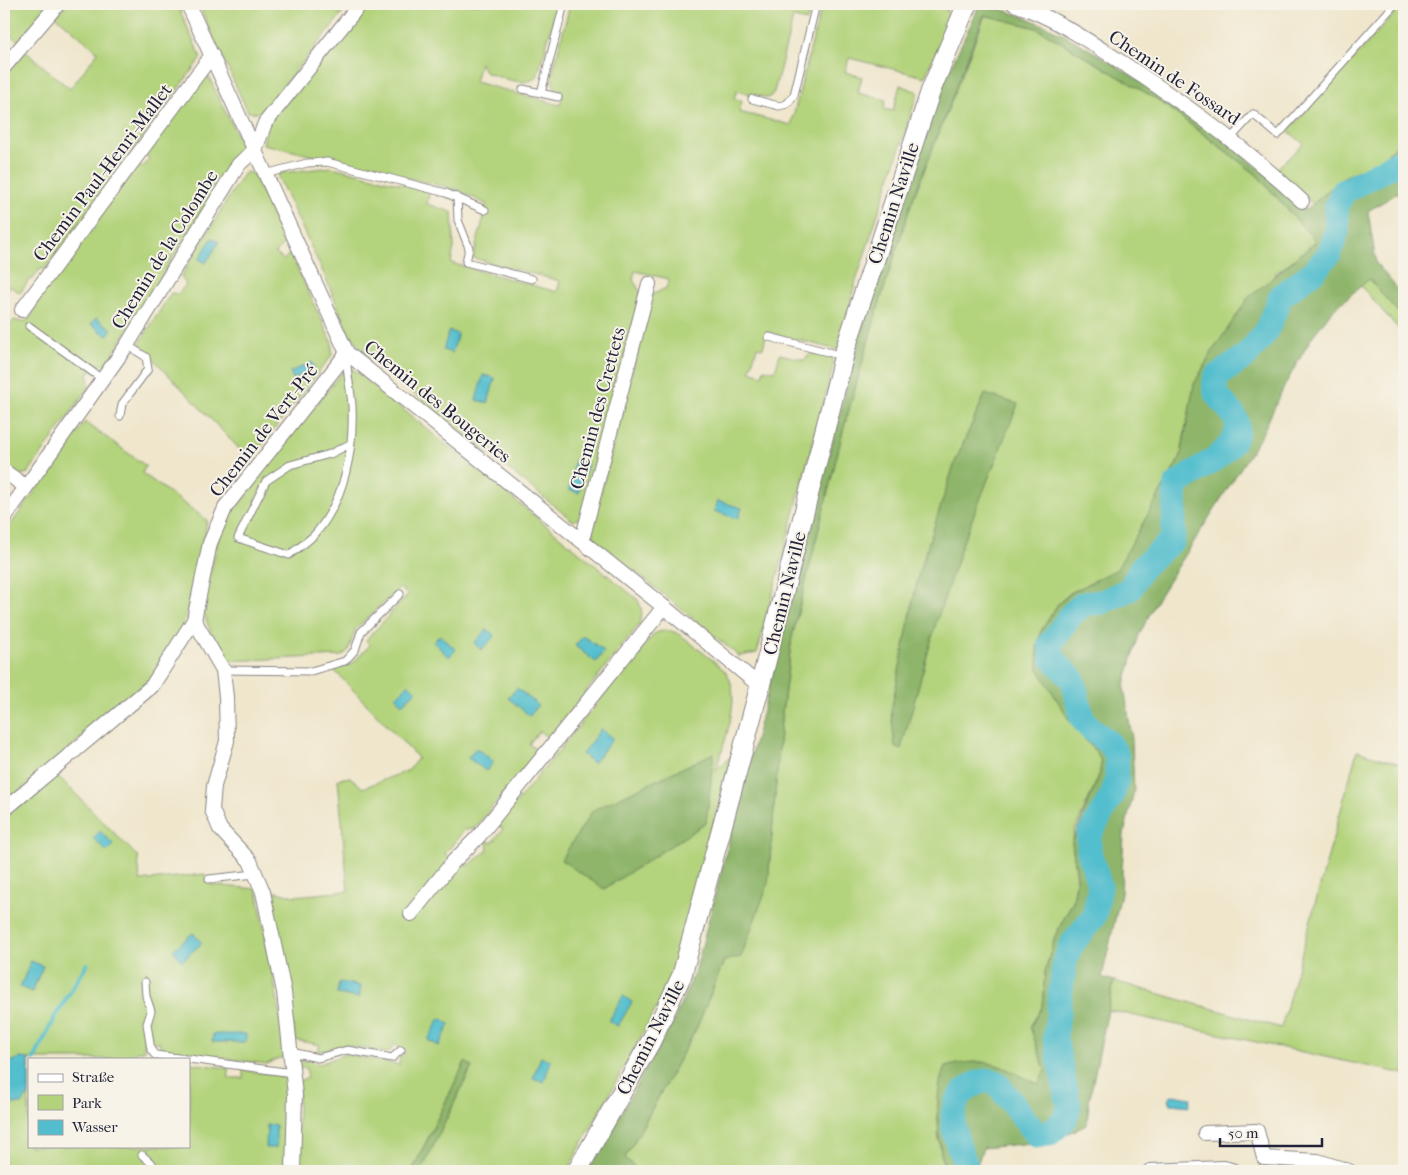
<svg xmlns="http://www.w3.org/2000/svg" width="1408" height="1175" font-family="'IM FELL French Canon',serif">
<rect width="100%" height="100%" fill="#f7f3e8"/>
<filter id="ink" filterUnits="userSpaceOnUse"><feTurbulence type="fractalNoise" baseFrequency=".02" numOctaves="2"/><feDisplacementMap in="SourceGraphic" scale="10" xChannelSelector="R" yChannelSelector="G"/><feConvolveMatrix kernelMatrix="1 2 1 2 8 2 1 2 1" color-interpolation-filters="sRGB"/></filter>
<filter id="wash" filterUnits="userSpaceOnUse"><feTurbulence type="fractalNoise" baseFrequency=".0096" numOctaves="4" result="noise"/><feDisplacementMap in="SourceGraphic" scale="20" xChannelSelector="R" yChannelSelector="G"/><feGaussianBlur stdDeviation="1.12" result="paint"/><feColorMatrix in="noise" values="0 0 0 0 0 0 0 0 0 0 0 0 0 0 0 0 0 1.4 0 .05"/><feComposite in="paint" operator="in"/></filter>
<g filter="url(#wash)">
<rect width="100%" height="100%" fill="#efe6cc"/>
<g fill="#b3d37b" stroke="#6a7a5b">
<polygon points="4,4 51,4 18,41 9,34 4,39"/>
<polygon points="66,4 177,4 201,58 45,269 40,269 32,280 30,279 20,293 10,286 4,295 4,76 25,51 70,89 98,52 56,16"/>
<polygon points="198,4 350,4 261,113 248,112"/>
<path d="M366,4H558L537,77C523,88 502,77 486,73L480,63L475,82L560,105L563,94C555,89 552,85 552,75L570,4H811L807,21L793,18L774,92L769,98L737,91L734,98L742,101L739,112L791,125L822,4H944L950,19L925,77L849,58L845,72L862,77L858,93L886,100L884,109L893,111L900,85L918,92L855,284L838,350L767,332L763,348L757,347L750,371L762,375L764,369L775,371L780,354L804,360L811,353L831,357L834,363L757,653L739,656L595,539L592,528L652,295L666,288L669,279L635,271L633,280L641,293L582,517L573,521L366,355L349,333L323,272L278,177L280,173L332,167L430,191L427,204L452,212L454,247L451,263L557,292L560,281L473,258L487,205L459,190L263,144L268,124Z"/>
<polygon points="1403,4 1404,138 1382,159 1344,177 1313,204 1275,170 1304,144 1288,131"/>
<polygon points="985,15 1037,28 1158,100 1256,174 1316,242 1275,274 1186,425 1181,456 1117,570 1070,593 1058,604 1041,631 1073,726 1097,753 1101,761 1100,773 1075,830 1072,843 1077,877 1073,901 1055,936 1045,972 1042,1007 1030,1027 1060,1096 982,1062 945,1067 938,1134 944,1171 639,1171 625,1158 697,1027 724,961 768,884 781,720 792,637 843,431 876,314 911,204"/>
<path d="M203,77H209L241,144L240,149L106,365H103L100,369L93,368L88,374L89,387L28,473L20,475L4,464V327L7,329L14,320C28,325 34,317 35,303L136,168L144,166L149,160L146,154Z"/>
<polygon points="247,172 254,175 286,242 275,253 284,260 290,253 332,343 332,355 250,460 139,344 171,293 178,294 186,285 181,276 185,270 243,174"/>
<polygon points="1369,279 1404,319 1404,335 1360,285"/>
<path d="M353,369L637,599C643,609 643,615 639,625L549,738L539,731L529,744L538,751L474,829L464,830L445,854L457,864L469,865L488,850L487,840L492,843L503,829L498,825L654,634C670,626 678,633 691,643C701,652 714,660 724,670C745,693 723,744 716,770L732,755L673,978L567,1171H421L472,1067L465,1062L412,1171H296L299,1081L308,1077L306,1068H298L297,1059L320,1064L345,1054L399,1065L400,1057L405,1053L394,1044L390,1051L386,1053L345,1045L318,1052L320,1045L295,1040L283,958V947L278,946L271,907L273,891L294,896L348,891L338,779L350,777L363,788L409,770L418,758L333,669L352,664L370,645L366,640L408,595L400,588L356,628L348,651L342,656L227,661L218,651L204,614L205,597L219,536L233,510L341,373Z"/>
<polygon points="85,422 146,466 142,473 207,520 202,554 184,623 176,640 150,679 17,793 4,801 4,534"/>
<polygon points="1357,751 1404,765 1404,1074 1108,1010 1114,981 1281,1028"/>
<polygon points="57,775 138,857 140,881 205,874 207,882 211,885 257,889 288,1057 279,1058 267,1064 160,1050 160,1042 144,1043 144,1051 136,1051 135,1057 147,1059 29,1059 29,1146 189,1146 189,1063 228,1068 229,1078 243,1078 243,1070 278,1075 290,1082 288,1171 4,1171 4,818"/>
</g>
<g fill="#8eb56b" stroke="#586c53">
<path d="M980,4C1035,16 1072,38 1118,67C1186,108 1248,156 1306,210L1344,177L1382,159L1404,138V189L1368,211L1376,263L1404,297V319L1369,279L1331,312L1312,337L1286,383L1261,436L1158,598L1139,635L1124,687L1132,739L1134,791L1124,834L1121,893L1102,977L1114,981L1089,1101L1087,1125L1051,1141L983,1148L977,1165L978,1171H944C939,1141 932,1096 945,1067C989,1055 1000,1066 1038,1084L1045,1070L1030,1027L1042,1007L1045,972L1055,936L1073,901L1077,877L1072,843L1100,773L1101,761L1097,753L1073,726L1038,669L1037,646L1041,631L1058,604L1071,593L1117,569L1181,456L1194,384L1212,352L1248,298L1316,242L1256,174L1158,100L1037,28L984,15L911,204L876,314L843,431L792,637L781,720L768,884L741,957L724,961L697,1027L625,1158L639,1171H588L674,1020L696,969L876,274L936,99Z"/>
<polygon points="985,394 1018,404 962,545 937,620 901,749 895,747 891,711 918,576 955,462"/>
<polygon points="714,753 706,823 604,889 561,860 593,810"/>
<polygon points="465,1062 472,1066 421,1171 412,1171"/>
</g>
<g fill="#52becd" stroke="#3a7084">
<polygon points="212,238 219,242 206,263 199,259"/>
<polygon points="96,318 112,329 107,336 91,324"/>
<polygon points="449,331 458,334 452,353 443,350"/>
<polygon points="312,362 315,369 293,379 290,372"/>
<polygon points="483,375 495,378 488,403 476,400"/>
<polygon points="575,459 588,463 579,493 569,490"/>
<polygon points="718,501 742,508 738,519 714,511"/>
<polygon points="487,629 495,636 481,650 474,643"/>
<polygon points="440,635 456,650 449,657 433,642"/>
<polygon points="583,636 604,651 596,662 575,646"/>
<polygon points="409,684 416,691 402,704 396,697"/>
<polygon points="517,688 538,705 530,716 508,698"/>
<polygon points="601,729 613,739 593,763 582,754"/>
<polygon points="476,748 494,762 486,771 468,758"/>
<polygon points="100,831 114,845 107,852 93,838"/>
<polygon points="193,933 202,943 182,961 173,950"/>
<polygon points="31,961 43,966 32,992 20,987"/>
<polygon points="339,982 361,986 359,998 337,994"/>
<polygon points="623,996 632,1002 618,1026 609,1021"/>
<polygon points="440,1018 450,1024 439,1046 428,1040"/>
<polygon points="213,1034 246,1034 246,1042 212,1042"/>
<polygon points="541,1057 551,1061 544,1082 533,1078"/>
<polygon points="20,1058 29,1059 29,1095 21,1104 13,1104 4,1095 4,1064"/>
<polygon points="1173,1095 1191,1098 1189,1106 1171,1104 1168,1099"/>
<polygon points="267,1125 276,1125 276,1148 266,1148"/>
</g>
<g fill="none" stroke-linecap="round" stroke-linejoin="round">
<polyline stroke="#52becd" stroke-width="4.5" points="34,1059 55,1017 87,964"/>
<path stroke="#52becd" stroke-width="25" d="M968,1171C958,1143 939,1108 970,1087C978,1082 987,1079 996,1082L1037,1135L1050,1133L1055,1129L1065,1119L1069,1107L1055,1038L1064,966L1070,947L1094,916L1100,887L1089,851V835L1113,794L1117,779V756L1111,745L1089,727L1082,718L1073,680L1053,659L1050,644L1071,615L1083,604L1102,602L1130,589L1142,567L1173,540L1176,485C1193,471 1233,454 1237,431C1241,407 1207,402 1216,377L1247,355L1266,332L1281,296L1313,272L1329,254L1337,231L1336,208L1343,192L1404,159"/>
</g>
</g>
<g filter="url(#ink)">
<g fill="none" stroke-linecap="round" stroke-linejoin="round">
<g stroke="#888484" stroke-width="9">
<g id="lane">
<polyline points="523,89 558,97"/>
<polyline points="541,93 564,4"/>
<polyline points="752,99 779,106 787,104 794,95 816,4"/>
<polyline points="1231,138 1253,114 1278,135 1395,4"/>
<polyline points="265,174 307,163 327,162 446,193 485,210"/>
<polyline points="457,197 458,220 469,248 466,262 532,279"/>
<polyline points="29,326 102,379"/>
<polyline points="769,337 843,356"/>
<path d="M347,356C346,373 351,389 352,406C354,449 345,499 316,533C309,541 298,548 289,555L238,538L266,481L290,465L330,454L350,444"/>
<polyline points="120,416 122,404 148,369 146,357 127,345"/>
<polyline points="223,670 311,671 345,661 355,650 361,632 400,594"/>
<polyline points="209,879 255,874"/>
<polyline points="145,982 146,996 151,1011 147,1024 151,1050 155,1055 186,1059"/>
<polyline points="291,1052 318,1058 347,1050 392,1058 401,1050"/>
<polyline points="189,1059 293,1073"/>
<polyline points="142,1155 160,1171"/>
</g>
</g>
<g stroke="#888484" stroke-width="16">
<g id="street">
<polyline points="188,4 347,353 664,607 760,686"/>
<path d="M1014,4C1052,16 1087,40 1121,62C1186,104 1246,148 1302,201"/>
<polyline points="4,67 58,4"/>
<polyline points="22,310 212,55"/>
<polyline points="4,471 26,487"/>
<polyline points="4,518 127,345 239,164 255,150 265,123 360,4"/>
<polyline points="582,540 649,284"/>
<polyline points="194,620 223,670 226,697 227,741 214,786 212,810 220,829 250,861 263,892 284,992 295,1095 293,1171"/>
<polyline points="4,810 152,686 194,620 210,543 226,506 347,353"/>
<polyline points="411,914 453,862 478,837 664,607"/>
<polyline points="1205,1133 1257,1131 1264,1158 1318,1161 1349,1171"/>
<polyline points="1150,1171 1224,1168 1234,1171"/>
</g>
</g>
<g stroke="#888484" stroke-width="21">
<polyline id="secondary" points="577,1171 651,1041 682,975 760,686 846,347 931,90 967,4"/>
</g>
<use href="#lane" stroke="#fff" stroke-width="7"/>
<use href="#street" stroke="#fff" stroke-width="14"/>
<use href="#secondary" stroke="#fff" stroke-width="19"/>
</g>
</g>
<g text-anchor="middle" stroke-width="4" stroke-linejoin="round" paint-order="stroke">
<g font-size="19" fill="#22223b" stroke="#f7f3e8">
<text transform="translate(1175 77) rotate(34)" y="7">Chemin de Fossard</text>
<text transform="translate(102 172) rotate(-53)" y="7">Chemin Paul-Henri-Mallet</text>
<text transform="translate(893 203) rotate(-72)" y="7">Chemin Naville</text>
<text transform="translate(164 249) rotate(-58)" y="7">Chemin de la Colombe</text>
<text transform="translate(438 401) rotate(39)" y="7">Chemin des Bougeries</text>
<text transform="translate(597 408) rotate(-75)" y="7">Chemin des Crettets</text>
<text transform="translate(263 430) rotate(-52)" y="7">Chemin de Vert-Pré</text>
<text transform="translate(784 593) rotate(-76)" y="7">Chemin Naville</text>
<text transform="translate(650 1037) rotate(-63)" y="7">Chemin Naville</text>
</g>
</g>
<rect width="1408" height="1175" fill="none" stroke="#f7f3e8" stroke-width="20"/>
<rect x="28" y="1058" width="162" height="90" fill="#f7f3e8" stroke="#a29fa3"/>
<rect x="38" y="1074" width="25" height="8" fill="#ffffff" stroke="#a29fa3"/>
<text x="72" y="1082" font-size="15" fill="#22223b">Straße</text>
<rect x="38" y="1095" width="25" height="15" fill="#b3d37b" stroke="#a29fa3"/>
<text x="72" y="1108" font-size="15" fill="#22223b">Park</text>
<rect x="38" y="1120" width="25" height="15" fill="#52becd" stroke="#a29fa3"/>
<text x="72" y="1132" font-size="15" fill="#22223b">Wasser</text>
<path d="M1220 1138v8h102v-8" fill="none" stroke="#22223b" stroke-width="2.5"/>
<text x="1228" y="1138" font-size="15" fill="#22223b" stroke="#f7f3e8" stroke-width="4" paint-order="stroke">50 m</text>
</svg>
